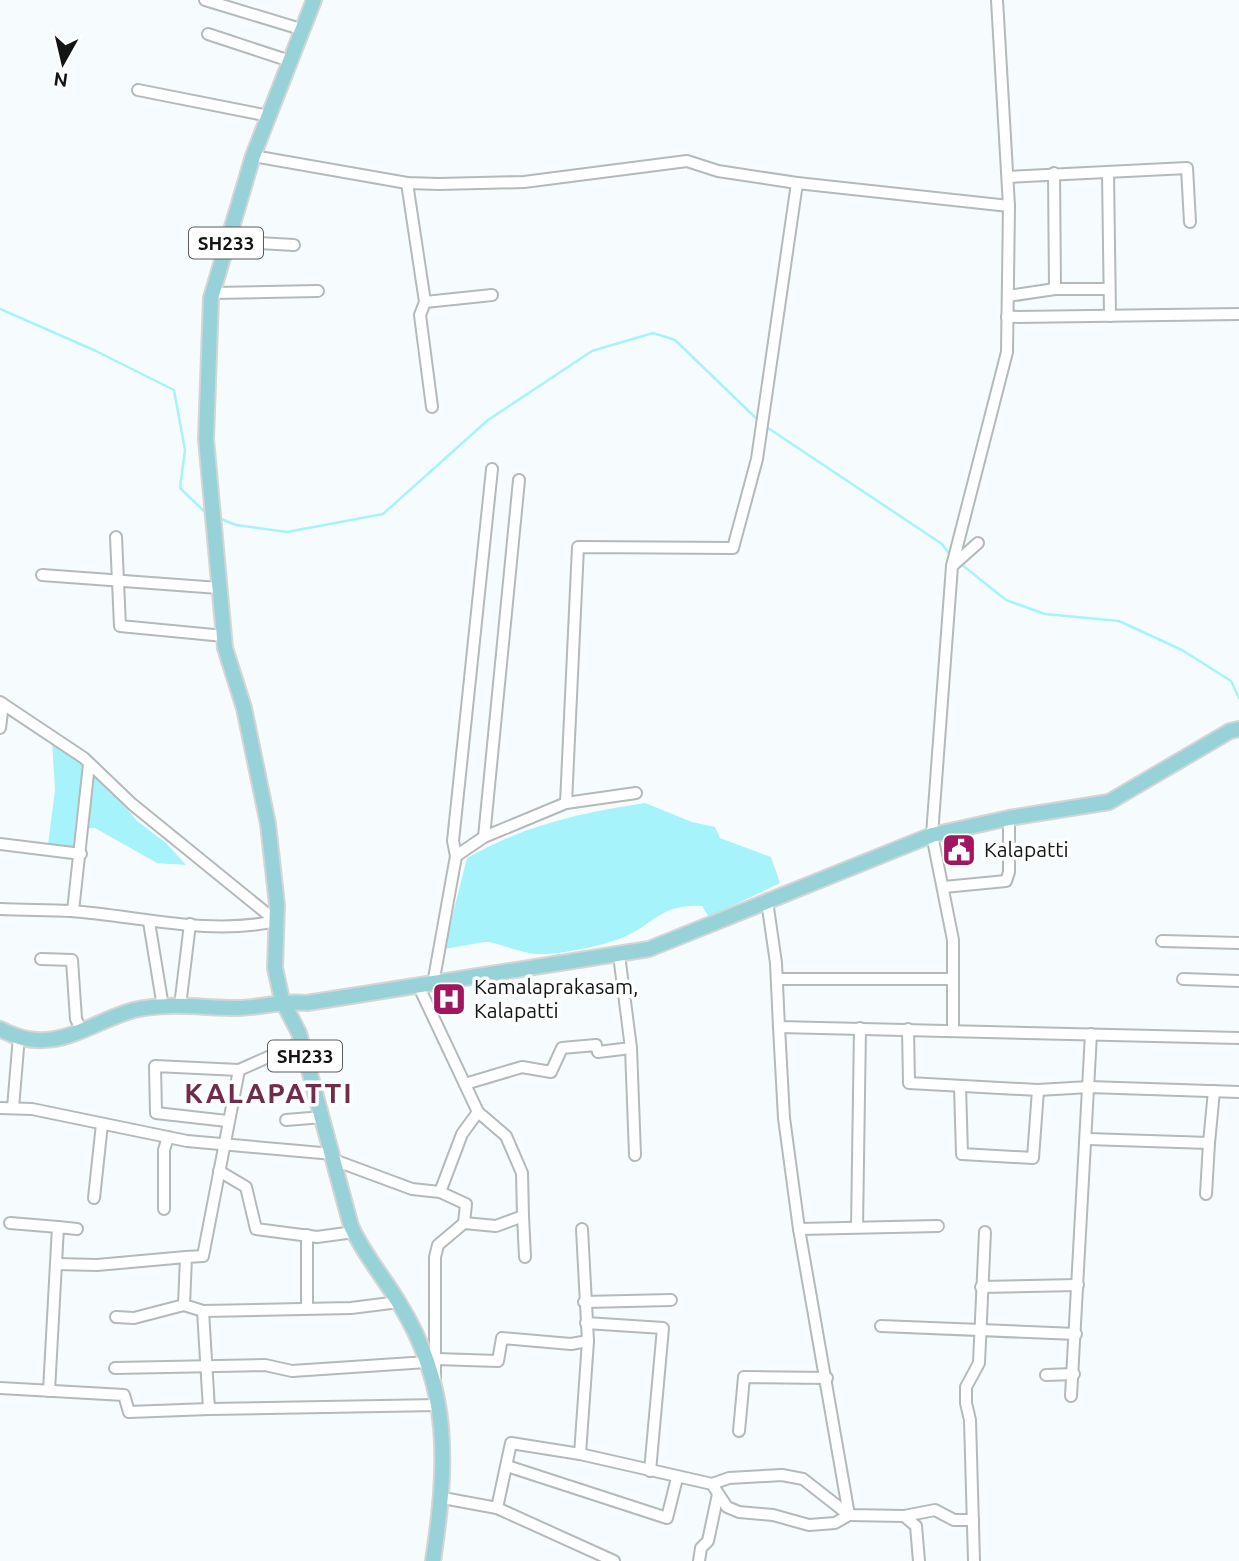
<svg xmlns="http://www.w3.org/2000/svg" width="1239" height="1561" font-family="Ubuntu,sans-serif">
<rect width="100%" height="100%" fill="#f6fcfd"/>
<g fill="#a6f3fc">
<polygon points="52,741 104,782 137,821 166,843 186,865 157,863 95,828 78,829 75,848 48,845 55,790"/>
<path d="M645,803L692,822L715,827L720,838L771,857L780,883L709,917L702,906C658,904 654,926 619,939C601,946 558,955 539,954C523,954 497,942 487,942C473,943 458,947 444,949L467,858C525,825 580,813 645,803Z"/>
</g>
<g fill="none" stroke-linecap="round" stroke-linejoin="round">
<g stroke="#a6f3fc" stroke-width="2.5">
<polyline points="0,309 96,351 174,390 185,450 180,488 206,513"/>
<polyline points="765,426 942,544 951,556"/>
<polyline points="219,518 236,525 287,532 383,514 488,420 592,351 653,333 675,340 760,422"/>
<polyline points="961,564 1006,600 1045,614 1119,621 1182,650 1231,681 1239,698"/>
</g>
<g stroke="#b4b9ba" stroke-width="14">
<g id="minor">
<polyline points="205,0 304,30"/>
<polyline points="208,34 290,61"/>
<polyline points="138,90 269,116"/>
<polyline points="253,156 407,183 439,184 524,182 687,161 718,171 797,183 1009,206"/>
<polyline points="1108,172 1110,316"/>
<polyline points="1054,173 1055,289"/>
<polyline points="1008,177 1187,168 1190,222"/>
<polyline points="407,183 425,302 420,315 432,407"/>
<polyline points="226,241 294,245"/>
<polyline points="212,293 318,291"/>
<polyline points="1008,296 1055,289 1109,289"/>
<polyline points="425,302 492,295"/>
<polyline points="1007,317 1239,314"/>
<polyline points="116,537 120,626 224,636"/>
<polyline points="952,566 978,543"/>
<polyline points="42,575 219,588"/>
<polyline points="0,702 84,758 132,804 276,921"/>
<polyline points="0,728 3,704"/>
<polyline points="566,803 578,547 733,548 757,459 797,183"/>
<polyline points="484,837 519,480"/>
<polyline points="0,844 81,854"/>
<polyline points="456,856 484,837 566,803 636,793"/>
<polyline points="944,887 1006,881 1009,872 1009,818"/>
<polyline points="767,901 776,963 779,1027 1239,1038"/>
<path d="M0,909C24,910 47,910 71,911C139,916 208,936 276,921"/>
<polyline points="73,911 89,764"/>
<polyline points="149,922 163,1007"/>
<polyline points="1162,941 1239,943"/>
<polyline points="41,959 72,960 76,1019 82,1032"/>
<polyline points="777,979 953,979"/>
<polyline points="1183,979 1239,981"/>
<polyline points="433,984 456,856 453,841 492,469"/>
<polyline points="419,987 478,1112 506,1136 522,1173 523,1216 496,1226 464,1223 438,1245 435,1257 435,1378"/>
<polyline points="180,1006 190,924"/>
<polyline points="779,1027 784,1118 799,1229 938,1226"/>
<polyline points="908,1029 909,1083 1038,1090 1089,1087 1239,1092"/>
<polyline points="953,1031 953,940 932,835 952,566 1007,352 1009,206 997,0"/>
<polyline points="302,1042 239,1070 203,1256 186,1257 184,1305 203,1311 209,1409 438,1405"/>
<polyline points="631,1048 635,1155"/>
<polyline points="465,1084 522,1067 551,1072 562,1048 596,1045 598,1052 631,1048 619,955"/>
<polyline points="960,1086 962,1154 1033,1158 1038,1090"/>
<polyline points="0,1108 32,1109 187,1141 333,1154"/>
<polyline points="13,1108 19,1036"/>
<polyline points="286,1120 323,1117"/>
<polyline points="227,1121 156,1113 155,1066 239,1070"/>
<polyline points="1088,1139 1209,1143 1214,1091"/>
<polyline points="334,1160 412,1189 440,1192 466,1204 464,1223"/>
<polyline points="219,1171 246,1187 256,1229 317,1237 354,1232"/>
<polyline points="440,1192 462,1134 478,1112"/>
<polyline points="1206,1194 1209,1143"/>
<polyline points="94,1198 102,1124"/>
<polyline points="164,1209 164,1150 168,1137"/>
<polyline points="523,1216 525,1257"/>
<polyline points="10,1223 58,1227"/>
<polyline points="857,1227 860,1028"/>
<polyline points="57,1264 97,1265 186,1257"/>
<polyline points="981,1287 1078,1285"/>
<polyline points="584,1302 671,1300"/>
<polyline points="307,1308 307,1235"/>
<polyline points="203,1311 351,1308 399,1302"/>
<polyline points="116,1317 134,1318 184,1305"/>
<polyline points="586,1323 663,1328 650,1471"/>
<polyline points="881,1326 1076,1334"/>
<polyline points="436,1359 498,1361 502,1338 571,1344 588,1341"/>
<polyline points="115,1368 265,1365 292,1371 427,1362"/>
<polyline points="1046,1375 1074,1374"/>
<polyline points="0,1388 124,1395 129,1412 209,1409"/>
<polyline points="49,1391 58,1227 77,1229"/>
<polyline points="1071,1396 1091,1034"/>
<polyline points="739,1431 744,1377 827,1378"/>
<polyline points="580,1454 588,1341 582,1229"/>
<polyline points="507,1466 667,1518 677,1478"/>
<polyline points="712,1484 727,1507 739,1512 773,1515 809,1525 835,1523 849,1515 799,1229"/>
<polyline points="443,1498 497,1508 511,1443 580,1454 712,1484 729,1478 782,1475 803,1479 849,1515 904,1516 935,1510 954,1520 973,1520"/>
<polyline points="497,1508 614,1561"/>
<polyline points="904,1516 916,1526 919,1561"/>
<polyline points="699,1561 701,1548 708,1541 718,1494"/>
<polyline points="974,1561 970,1420 966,1403 966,1387 979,1363 985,1232"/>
</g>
</g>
<g stroke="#d5d5d5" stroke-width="18">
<g id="major">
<path d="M314,0L253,156L211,298L206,439L225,648L244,708L268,824L277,905L275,968L282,1000L299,1033L351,1226C364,1255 383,1276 399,1303C452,1388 447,1467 433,1561"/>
<path d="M0,1029C53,1058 87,1023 134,1010C167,1002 203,1008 237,1008C261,1008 282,1000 307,1003L649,949L932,835L1009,818L1109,802L1230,731L1239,729"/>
</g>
</g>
<use href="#minor" stroke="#fff" stroke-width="10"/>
<use href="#major" stroke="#97d2d9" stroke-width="14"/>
</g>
<defs>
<g id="civic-square" transform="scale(1.75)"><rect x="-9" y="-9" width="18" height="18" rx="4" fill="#a11661" stroke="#fff"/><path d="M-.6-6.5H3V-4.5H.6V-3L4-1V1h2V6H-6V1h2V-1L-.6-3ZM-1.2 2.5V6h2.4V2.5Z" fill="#fff"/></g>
<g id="hospital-square" transform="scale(1.75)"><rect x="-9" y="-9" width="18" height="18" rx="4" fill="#a11661" stroke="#fff"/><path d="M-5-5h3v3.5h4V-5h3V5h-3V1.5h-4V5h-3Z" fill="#fff"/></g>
</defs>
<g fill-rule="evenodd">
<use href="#civic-square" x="959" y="850"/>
<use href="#hospital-square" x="449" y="999"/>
</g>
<g text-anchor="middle" stroke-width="7" stroke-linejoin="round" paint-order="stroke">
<g fill="#fff" stroke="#5a5b5b" stroke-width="2">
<rect x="189" y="227.5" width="74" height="31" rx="5"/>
<rect x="268" y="1040.5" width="74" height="31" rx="5"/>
</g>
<g font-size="19" font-weight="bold" fill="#131515">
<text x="226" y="250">SH233</text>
<text x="305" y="1063">SH233</text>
</g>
<g font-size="21" fill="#131515" stroke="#fff" text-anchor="start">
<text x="984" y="857">Kalapatti</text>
<text x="474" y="994">Kamalaprakasam,<tspan x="474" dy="24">Kalapatti</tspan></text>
</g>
<g font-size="28" font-weight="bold" letter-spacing="2" fill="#702d4b" stroke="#fff">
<text x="269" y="1103">KALAPATTI</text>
</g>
</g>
<g transform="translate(63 63) rotate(188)" stroke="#ffffff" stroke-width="5" paint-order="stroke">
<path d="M0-5L12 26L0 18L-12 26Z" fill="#131515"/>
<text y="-10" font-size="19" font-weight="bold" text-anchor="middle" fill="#131515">N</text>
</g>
</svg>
